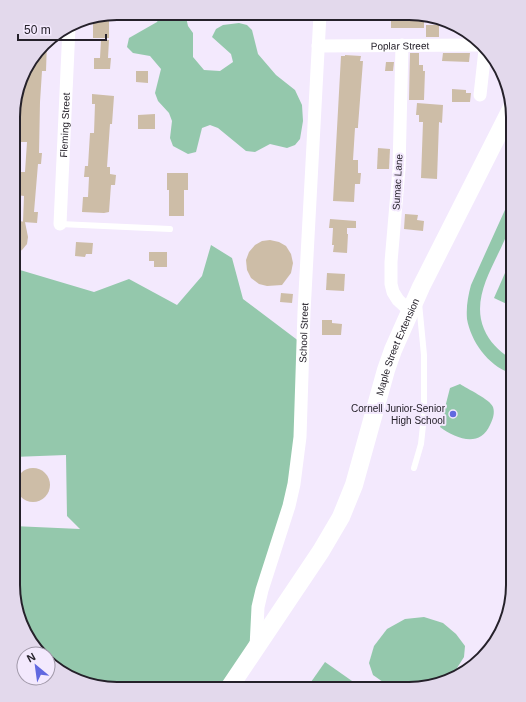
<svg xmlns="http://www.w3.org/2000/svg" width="526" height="702" font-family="Helvetica,sans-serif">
<rect width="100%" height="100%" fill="#f3e9fd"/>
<g fill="#94c8ac">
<polygon points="162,13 185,13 188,26 193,33 193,57 204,70 220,71 233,62 231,54 212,37 216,29 223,25 239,23 247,25 252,30 258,54 276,75 295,90 302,105 303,121 300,139 295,145 287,148 270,144 255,152 246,151 218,128 210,125 202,128 196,152 188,154 173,146 170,138 172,121 169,113 158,101 155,93 161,69 150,56 133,53 127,47 129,38 157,22"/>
<path d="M513,192C513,201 515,213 513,222C512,228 508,234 505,239C493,267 471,298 484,329C490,343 500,352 513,360V374C489,367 471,342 467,319C466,307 468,296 471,285Z"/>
<polygon points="211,245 232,258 243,299 304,345 300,437 262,590 256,647 229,688 104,688 59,671 48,659 48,654 44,654 24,631 13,585 13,526 80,529 67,516 66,455 13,457 14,274 20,270 94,292 129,279 177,305 202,276"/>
<polygon points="513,255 513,307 494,298"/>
<path d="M460,384C467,389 490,399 493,407C495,413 493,419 490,425C480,448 456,439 440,427L450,388Z"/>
<polygon points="424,617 443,623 456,634 465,646 464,657 450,679 409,689 393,689 373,675 369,663 374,646 387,629 405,619"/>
<polygon points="325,662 362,688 362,689 321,689 311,682"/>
</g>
<g fill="#cdbda7">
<rect x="391" y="18" width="33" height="10"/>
<rect x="93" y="20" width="16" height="18"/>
<rect x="426" y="25" width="13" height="12"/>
<polygon points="101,40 109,40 108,58 111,58 110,69 94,69 94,58 100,58"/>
<polygon points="47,41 46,71 42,71 40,102 39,153 42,153 41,164 38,164 34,212 38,212 37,223 23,222 24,196 17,195 19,172 25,172 27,142 20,142 21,115 17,115 18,101 21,101 23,77 27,65"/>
<polygon points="410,53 419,53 419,65 423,65 423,71 425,71 424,100 409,100"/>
<polygon points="443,53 470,53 469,62 442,61"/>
<polygon points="345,55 361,56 360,61 363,61 358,126 358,128 355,128 353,160 358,160 358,173 361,173 360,184 355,184 354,202 333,201 341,56 345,56"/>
<polygon points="386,62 394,62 393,71 385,71"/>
<polygon points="136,71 148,71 148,83 136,82"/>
<polygon points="452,89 466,90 466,93 471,93 470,102 452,102"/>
<polygon points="92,94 114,96 112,124 110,124 107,167 110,167 110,174 116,175 115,185 111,185 109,212 104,213 82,212 83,197 88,197 89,177 84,177 85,166 88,166 90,133 94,133 95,104 92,104"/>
<polygon points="417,103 443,105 442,123 439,122 437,179 421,178 423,122 419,122 419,115 416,115"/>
<polygon points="155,114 155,129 138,129 138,115"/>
<polygon points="378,148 390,149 389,169 377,169"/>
<polygon points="167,173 188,173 188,190 184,190 184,216 169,216 169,190 167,190"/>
<polygon points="405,214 418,215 417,220 424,221 423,231 404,229"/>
<polygon points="330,219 356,221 356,228 347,228 347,234 348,234 347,253 333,252 334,245 332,245 333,228 329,228"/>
<polygon points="14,220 25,222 28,237 27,244 22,250 14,254"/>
<polygon points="270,240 279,242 286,246 291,254 293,263 291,273 282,285 267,286 259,284 251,278 247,270 246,260 249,252 255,245 262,241"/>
<polygon points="76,242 93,243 92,254 86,254 85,257 75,256"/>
<polygon points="149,252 167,252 167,267 154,267 154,261 149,261"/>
<polygon points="327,273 345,274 344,291 326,290"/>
<polygon points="281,293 293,294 292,303 280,302"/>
<polygon points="322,320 332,320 332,323 342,324 341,335 322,335"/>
<circle cx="33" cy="485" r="17"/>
</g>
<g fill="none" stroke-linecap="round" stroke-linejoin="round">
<g stroke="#fff" stroke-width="6">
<polyline points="60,224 170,229"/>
<polyline points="414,468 421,444 424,416 424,355 419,303"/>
</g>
<g stroke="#fff" stroke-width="13">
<polyline points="402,45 399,169 391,262 391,284 393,292 398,300 410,311"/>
<path id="s1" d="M318,46L481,45"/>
<polyline points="480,95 485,50"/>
<path id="s2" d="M60,224L69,27"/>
<path id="s3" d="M256,647L258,607L262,590L289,506L294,484L300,437L304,312L320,14"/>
</g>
<path stroke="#fff" stroke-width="18" id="s4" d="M229,688L321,551L341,517L354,485L386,370L393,350L421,287L511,109"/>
</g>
<circle fill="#6168e0" stroke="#f3e9fd" stroke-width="1.5" cx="453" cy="414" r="4"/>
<g text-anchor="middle" stroke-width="4" stroke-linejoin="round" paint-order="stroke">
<g font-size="10" fill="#25212a" stroke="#f3e9fd">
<text dy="4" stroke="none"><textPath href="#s1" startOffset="82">Poplar Street</textPath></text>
<text dy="4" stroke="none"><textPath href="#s2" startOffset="99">Fleming Street</textPath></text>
<text transform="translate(397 182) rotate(-87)" y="4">Sumac Lane</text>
<text dy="4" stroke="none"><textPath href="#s3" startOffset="320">School Street</textPath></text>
<text dy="4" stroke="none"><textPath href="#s4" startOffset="384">Maple Street Extension</textPath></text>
</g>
<g font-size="10" fill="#25212a" stroke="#f3e9fd" text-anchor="end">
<text x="445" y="412">Cornell Junior-Senior<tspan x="445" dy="12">High School</tspan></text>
</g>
</g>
<path d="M0 0H526V702H0ZM117 20H409A97 97 0 0 1 506 117V585A97 97 0 0 1 409 682H117A97 97 0 0 1 20 585V117A97 97 0 0 1 117 20Z" fill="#e3d9ec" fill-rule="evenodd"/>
<path fill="none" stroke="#25212a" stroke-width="2" d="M117 20H409A97 97 0 0 1 506 117V585A97 97 0 0 1 409 682H117A97 97 0 0 1 20 585V117A97 97 0 0 1 117 20Z"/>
<g transform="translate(36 666) rotate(331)"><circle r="19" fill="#f3e9fd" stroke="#a199a9"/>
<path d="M0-3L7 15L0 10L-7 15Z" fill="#6168e0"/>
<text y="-6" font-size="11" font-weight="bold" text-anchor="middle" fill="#25212a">N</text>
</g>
<path d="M18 34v6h88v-6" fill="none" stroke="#25212a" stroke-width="2"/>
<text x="24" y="34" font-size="12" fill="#25212a" stroke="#f3e9fd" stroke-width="3" paint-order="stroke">50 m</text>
</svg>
